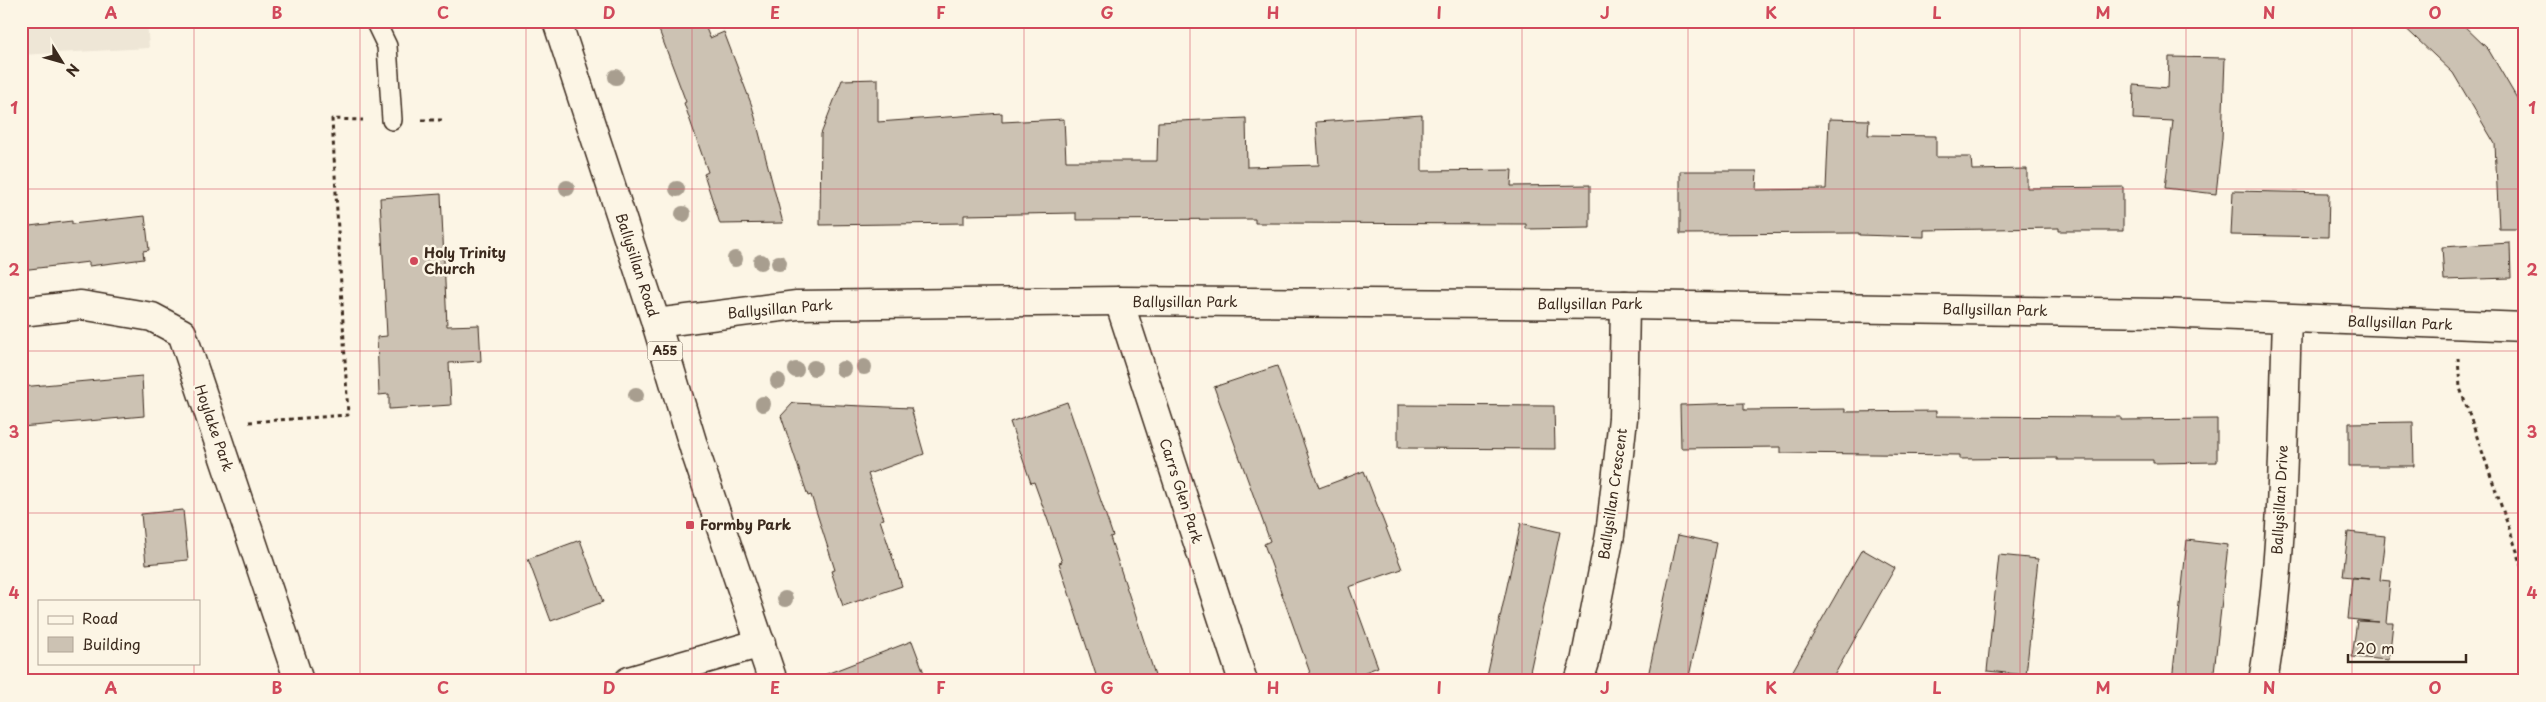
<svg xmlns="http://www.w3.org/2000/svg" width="2546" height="702" font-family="'Playpen Sans',sans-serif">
<rect width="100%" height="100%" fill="#fcf5e5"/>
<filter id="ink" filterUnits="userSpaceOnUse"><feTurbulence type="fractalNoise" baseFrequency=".02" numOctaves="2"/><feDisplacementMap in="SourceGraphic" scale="10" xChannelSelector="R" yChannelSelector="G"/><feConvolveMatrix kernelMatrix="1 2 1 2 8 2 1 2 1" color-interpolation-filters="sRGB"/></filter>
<g filter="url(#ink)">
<polygon fill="#eee6d6" points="21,21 147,21 149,48 21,55"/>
<g fill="#ccc2b3" stroke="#3b2a1e">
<polygon points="681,21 703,21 710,38 724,32 752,106 783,223 720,224 704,174 708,172 684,103 686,102 659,30"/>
<polygon points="2398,21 2459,21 2488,49 2525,112 2525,229 2499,229 2495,144 2453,73"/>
<polygon points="2169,57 2225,58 2222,139 2216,194 2165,188 2173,121 2133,119 2134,85 2168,88"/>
<polygon points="878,79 878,122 1002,113 1002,122 1064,119 1066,161 1157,161 1158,122 1246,118 1247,167 1319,165 1316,122 1422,115 1422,171 1512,170 1511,186 1590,185 1590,228 1526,229 1526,224 1255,223 1255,219 1076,220 1076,213 964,215 964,223 820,225 821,134 842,80"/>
<polygon points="1829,119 1869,120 1868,135 1936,136 1936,157 1971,157 1972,170 2027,169 2027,188 2123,187 2123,231 2059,231 2059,228 1924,230 1924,237 1859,235 1859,233 1680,234 1680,171 1757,171 1756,190 1826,189"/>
<polygon points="2233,191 2329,193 2328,237 2231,235"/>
<polygon points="441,194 447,326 479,325 481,361 449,363 451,405 389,409 389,394 379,395 377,337 387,336 380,198"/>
<polygon points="145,216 149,250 143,251 144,259 89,266 89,262 21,270 21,227 72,221 72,224"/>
<polygon points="2510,243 2511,278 2444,280 2442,247"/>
<polygon points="1277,366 1319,488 1364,471 1402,569 1349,587 1378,667 1342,681 1313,681 1264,544 1270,541 1214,387"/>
<polygon points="142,376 144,416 21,427 21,387"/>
<polygon points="1067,402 1113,536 1110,537 1157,681 1098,681 1059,563 1062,562 1052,532 1034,482 1031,483 1010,422"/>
<polygon points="793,403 911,408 924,454 868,474 884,519 880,520 902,586 843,606 831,571 835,570 811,495 808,496 781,416"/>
<polygon points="1744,403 1744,410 1845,409 1845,412 1936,411 1936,416 2121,417 2121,420 2217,419 2217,462 2153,463 2153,460 2057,460 2057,458 1960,459 1960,455 1781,453 1781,447 1681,448 1680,405"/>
<polygon points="1398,405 1554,406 1555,449 1398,448"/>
<polygon points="2413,422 2414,466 2349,466 2349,423"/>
<polygon points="183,510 188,560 146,564 141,514"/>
<polygon points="1521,523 1560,532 1528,681 1486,681"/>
<polygon points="2348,532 2385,536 2380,580 2390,581 2386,623 2393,623 2389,660 2352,657 2357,621 2379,622 2348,619 2352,578 2370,579 2343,576"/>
<polygon points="1678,535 1717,543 1709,583 1688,681 1647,681"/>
<polygon points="580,540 603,602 551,621 528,559"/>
<polygon points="2187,540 2228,545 2213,681 2172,681"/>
<polygon points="1862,549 1895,568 1875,603 1831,681 1787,681"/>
<polygon points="1999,555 2038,559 2026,675 1987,671"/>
<polygon points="912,641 927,681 817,681 816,678"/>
</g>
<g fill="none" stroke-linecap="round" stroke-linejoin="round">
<g stroke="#3b2a1e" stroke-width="22">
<polyline id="service" points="375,21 387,46 392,120"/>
</g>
<g stroke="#3b2a1e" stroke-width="31">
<g id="minor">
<polyline points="1119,301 1243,681"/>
<polyline points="21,312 81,305 152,317 182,333 299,681"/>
<polyline points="656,323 797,305 1119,301 1625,305 2161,313 2525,327"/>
<polyline points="629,681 761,643"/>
<polyline points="1579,681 1585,662 1610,535 1623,418 1625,305"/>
<path d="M2263,681C2284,562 2283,439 2287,319"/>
</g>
</g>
<g stroke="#3b2a1e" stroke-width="31">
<polyline id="trunk" points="557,21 656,323 694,448 773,681"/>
</g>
<g stroke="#3b2a1e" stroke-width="3" stroke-dasharray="4 4" stroke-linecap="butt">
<polyline points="422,120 445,120"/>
<polyline points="2458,358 2460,388 2525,574"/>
<polyline points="249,422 348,415 332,119 363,120"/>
</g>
<use href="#service" stroke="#fcf5e5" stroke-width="19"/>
<use href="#minor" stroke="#fcf5e5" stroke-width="28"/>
<use href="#trunk" stroke="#fcf5e5" stroke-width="28"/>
</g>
<g fill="#a89e8f">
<circle cx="616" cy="77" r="8"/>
<circle cx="567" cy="188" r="8"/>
<circle cx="677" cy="189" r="8"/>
<circle cx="683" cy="214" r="8"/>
<circle cx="735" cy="259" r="8"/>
<circle cx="761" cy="262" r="8"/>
<circle cx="779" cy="263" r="8"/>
<circle cx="864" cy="367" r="8"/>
<circle cx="814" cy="368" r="8"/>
<circle cx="843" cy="369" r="8"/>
<circle cx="796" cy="370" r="8"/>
<circle cx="778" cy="381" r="8"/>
<circle cx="636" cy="395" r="8"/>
<circle cx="763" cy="404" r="8"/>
<circle cx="785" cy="599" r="8"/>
</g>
</g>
<path fill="none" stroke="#d1495b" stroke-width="1" stroke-opacity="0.55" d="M194,21V601M360,21V681M526,21V681M692,21V681M858,21V681M1024,21V681M1190,21V681M1356,21V681M1522,21V681M1688,21V681M1854,21V681M2020,21V681M2186,21V681M2352,21V681M21,189H2525M21,351H2525M21,513H2525M194,663V681"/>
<g fill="#d1495b" stroke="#fcf5e5" stroke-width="2">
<circle cx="414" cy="261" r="5"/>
<rect x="685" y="520" width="10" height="10" rx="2.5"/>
</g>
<g text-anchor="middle" stroke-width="5" stroke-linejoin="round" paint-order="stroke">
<rect fill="#fcf5e5" stroke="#75675a" stroke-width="1" x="647.5" y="341.5" width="35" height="19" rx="4"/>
<g font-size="12" font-weight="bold" fill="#3b2a1e">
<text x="665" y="355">A55</text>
</g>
<g font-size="14" font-weight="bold" fill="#3b2a1e" stroke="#fcf5e5" text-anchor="start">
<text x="424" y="258">Holy Trinity<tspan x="424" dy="16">Church</tspan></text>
<text x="700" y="530">Formby Park</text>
</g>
<g font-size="14" fill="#3b2a1e" stroke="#fcf5e5">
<text transform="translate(637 265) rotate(72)" y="5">Ballysillan Road</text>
<text x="1185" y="307">Ballysillan Park</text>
<text x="1590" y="309">Ballysillan Park</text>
<text transform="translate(780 309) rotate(-5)" y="5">Ballysillan Park</text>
<text transform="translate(1995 310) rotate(1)" y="5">Ballysillan Park</text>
<text transform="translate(2400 323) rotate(2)" y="5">Ballysillan Park</text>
<text transform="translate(214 428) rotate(71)" y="5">Hoylake Park</text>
<text transform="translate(1181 491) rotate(72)" y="5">Carrs Glen Park</text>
<text transform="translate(1613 494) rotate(-82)" y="5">Ballysillan Crescent</text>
<text transform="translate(2280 500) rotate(-87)" y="5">Ballysillan Drive</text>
</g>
</g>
<rect width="2546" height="702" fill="none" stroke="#fcf5e5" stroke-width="55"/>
<rect x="38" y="600" width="162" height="65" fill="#fcf5e5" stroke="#afa495"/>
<rect x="48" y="616" width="25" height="8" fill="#fcf5e5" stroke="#afa495"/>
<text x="82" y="624" font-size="15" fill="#3b2a1e">Road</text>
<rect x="48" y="637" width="25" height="15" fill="#ccc2b3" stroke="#afa495"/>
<text x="82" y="650" font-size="15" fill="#3b2a1e">Building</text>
<g transform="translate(62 62) rotate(127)" stroke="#fcf5e5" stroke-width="4" paint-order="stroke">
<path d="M0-4L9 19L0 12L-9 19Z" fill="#3b2a1e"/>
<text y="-8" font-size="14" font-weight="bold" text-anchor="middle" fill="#3b2a1e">N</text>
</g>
<path d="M2348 654v8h118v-8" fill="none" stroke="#3b2a1e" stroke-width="2.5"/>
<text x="2356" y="654" font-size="15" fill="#3b2a1e" stroke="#fcf5e5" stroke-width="4" paint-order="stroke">20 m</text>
<rect x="28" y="28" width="2490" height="646" fill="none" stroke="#d1495b" stroke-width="2"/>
<g font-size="16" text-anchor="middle" font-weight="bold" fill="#d1495b">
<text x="111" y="19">A</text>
<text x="277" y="19">B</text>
<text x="443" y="19">C</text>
<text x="609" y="19">D</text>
<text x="775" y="19">E</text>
<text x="941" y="19">F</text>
<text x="1107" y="19">G</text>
<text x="1273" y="19">H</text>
<text x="1439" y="19">I</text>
<text x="1605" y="19">J</text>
<text x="1771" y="19">K</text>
<text x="1937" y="19">L</text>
<text x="2103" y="19">M</text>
<text x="2269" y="19">N</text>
<text x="2435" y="19">O</text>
<text x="14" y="114">1</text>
<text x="2532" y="114">1</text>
<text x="14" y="276">2</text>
<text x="2532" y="276">2</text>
<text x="14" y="438">3</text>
<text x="2532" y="438">3</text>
<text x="14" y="599">4</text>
<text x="2532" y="599">4</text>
<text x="111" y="694">A</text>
<text x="277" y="694">B</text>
<text x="443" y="694">C</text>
<text x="609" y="694">D</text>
<text x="775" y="694">E</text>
<text x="941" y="694">F</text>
<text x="1107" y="694">G</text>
<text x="1273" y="694">H</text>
<text x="1439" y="694">I</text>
<text x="1605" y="694">J</text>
<text x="1771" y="694">K</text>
<text x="1937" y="694">L</text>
<text x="2103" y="694">M</text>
<text x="2269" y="694">N</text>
<text x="2435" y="694">O</text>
</g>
</svg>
